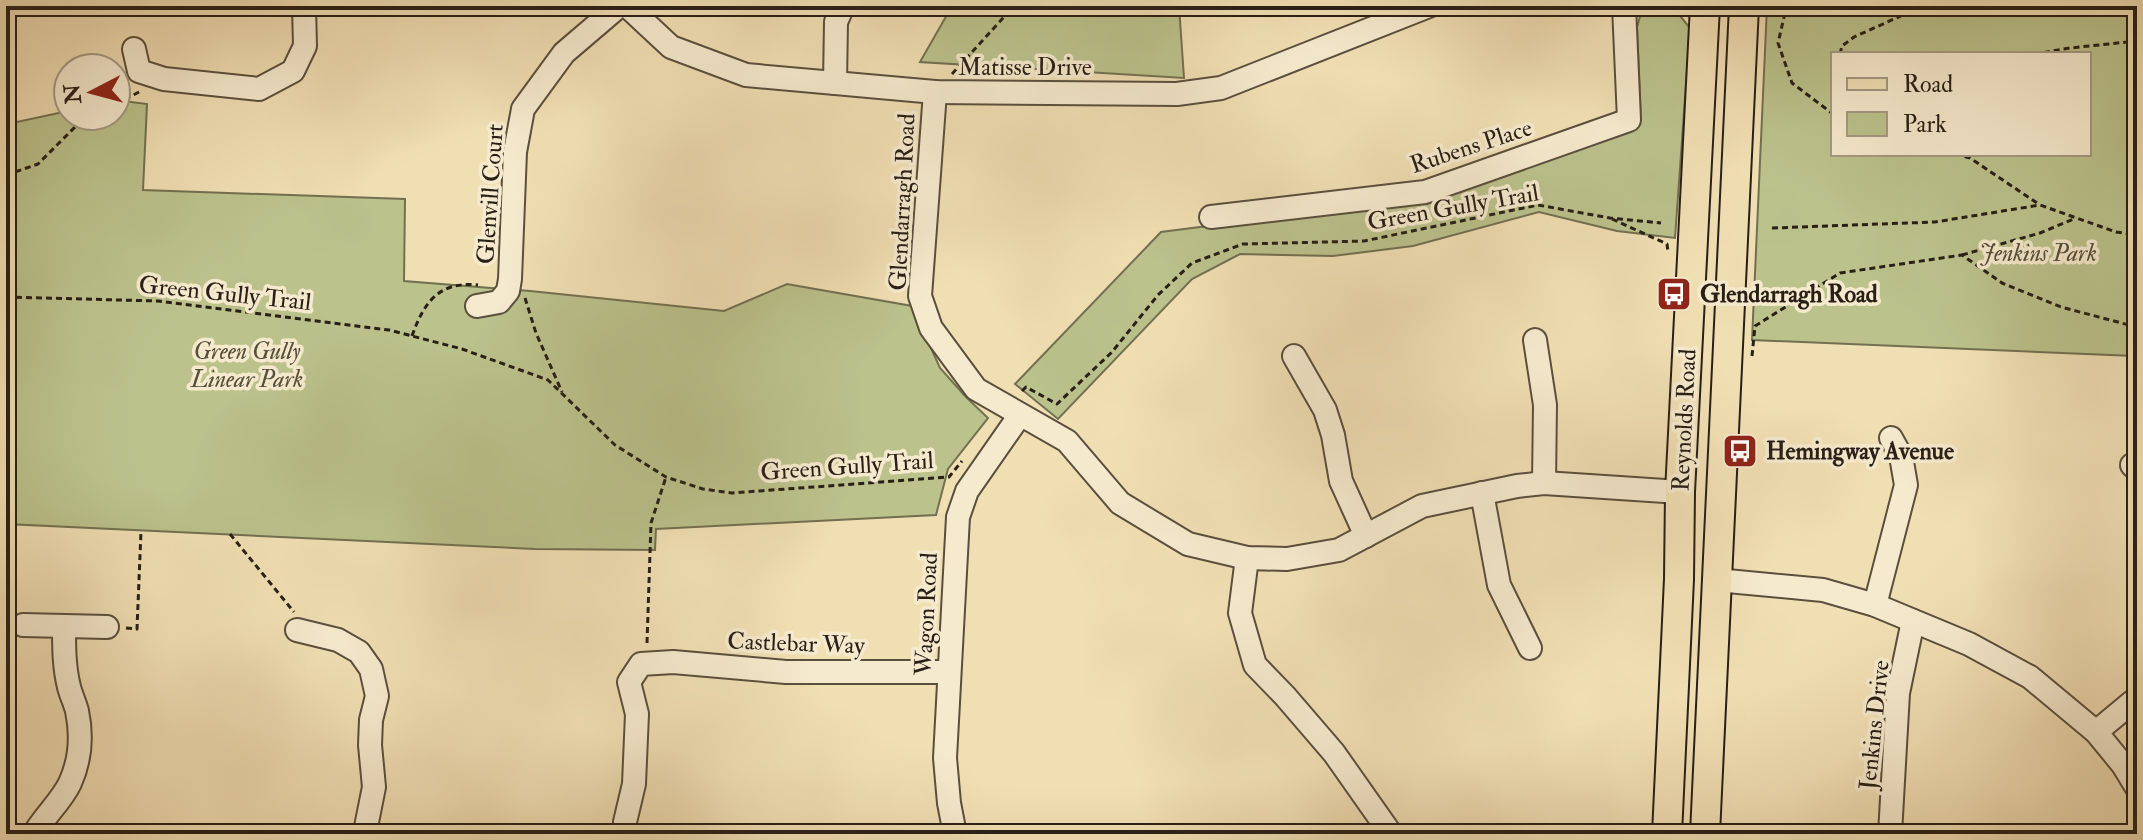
<svg xmlns="http://www.w3.org/2000/svg" width="2143" height="840" font-family="'IM FELL Double Pica',serif">
<rect width="100%" height="100%" fill="#f1dfb4"/>
<filter id="stains"><feTurbulence type="fractalNoise" baseFrequency=".0025" numOctaves="4"/><feColorMatrix values="0 0 0 0 .2 0 0 0 0 .09 0 0 0 0 .02 0 0 0 .5 -.17"/></filter>
<radialGradient id="worn" r=".72"><stop offset=".6" stop-color="#630" stop-opacity="0"/><stop offset="1" stop-color="#630" stop-opacity=".3"/></radialGradient>
<g fill="#bbc28c" stroke="#727052" stroke-width="2" fill-rule="evenodd">
<polygon points="952,6 1179,6 1184,78 920,62"/>
<polygon points="1643,6 1672,6 1690,28 1675,238 1617,231 1539,212 1413,246 1333,256 1240,254 1192,279 1058,419 1015,384 1161,232 1432,197 1641,121 1637,27"/>
<path d="M1767,6H2137V439L2132,443L2134,356L1752,340ZM2089,54V154H1833V54Z"/>
<polygon points="116,100 147,104 143,190 405,199 404,281 530,291 724,311 787,284 912,306 940,368 965,396 988,418 948,469 936,515 656,529 655,550 535,549 6,524 6,115 17,122 68,111 68,116 116,116"/>
</g>
<g fill="none" stroke-linecap="round" stroke-linejoin="round">
<g stroke="#5a4f3e" stroke-width="26">
<g id="minor">
<polyline points="627,6 671,47 746,75 935,92 1177,94 1221,88 1429,6"/>
<polyline points="134,49 139,71 164,79 259,89 293,71 305,46 304,6"/>
<polyline points="835,83 836,22 843,6"/>
<polyline points="935,92 920,296 931,328 976,389 1067,441 1120,503 1188,544 1247,558 1287,559 1339,550 1422,506 1517,486 1544,483 1680,492"/>
<polyline points="1211,217 1425,192 1629,120 1624,6"/>
<polyline points="477,306 499,302 508,291 510,279 515,152 523,109 564,53 619,6"/>
<polyline points="1535,340 1545,405 1544,483"/>
<polyline points="1294,356 1325,410 1333,435 1341,481 1366,536"/>
<polyline points="2132,465 2137,470"/>
<polyline points="1482,493 1499,585 1530,648"/>
<polyline points="1247,558 1240,613 1255,665 1285,696 1334,753 1391,834"/>
<polyline points="1717,580 1823,590 1875,605 1969,644 2030,677 2096,732 2123,765 2137,788"/>
<polyline points="1875,605 1906,485 1901,456 1891,438"/>
<polyline points="23,625 107,627"/>
<polyline points="297,630 338,640 359,652 371,669 377,696 371,720 370,745 374,787 366,827 366,834"/>
<polyline points="2096,732 2137,698"/>
<polyline points="625,822 634,784 637,714 629,682 641,664 673,662 786,672 949,672"/>
<path d="M34,834C44,816 61,802 70,783C80,761 82,735 77,711C75,703 71,695 69,687C64,667 64,647 64,626"/>
<polyline points="955,834 949,803 945,758 958,517 967,491 1020,415"/>
<polyline points="1890,834 1898,693 1913,621"/>
</g>
</g>
<g stroke="#281f17" stroke-width="32">
<g id="major">
<polyline points="1667,834 1679,579 1680,492 1705,6"/>
<polyline points="1705,834 1744,6"/>
</g>
</g>
<g stroke="#281f17" stroke-width="3" stroke-dasharray="6 4" stroke-linecap="butt">
<polyline points="1792,6 1785,13 1778,43 1792,83 1833,114"/>
<polyline points="1765,11 1785,13"/>
<polyline points="1840,54 1842,46 1854,37 1923,6"/>
<polyline points="2034,54 2070,48 2137,41"/>
<polyline points="952,74 1014,6"/>
<polyline points="116,104 141,91"/>
<polyline points="1955,154 1970,158 2040,205"/>
<polyline points="6,175 38,164 78,124 93,116"/>
<polyline points="1612,219 1667,244 1668,252"/>
<polyline points="1772,228 1935,222 2040,205 2116,232 2137,235"/>
<polyline points="1962,255 2040,233 2076,218"/>
<polyline points="6,288 17,299"/>
<polyline points="6,297 158,301 389,330 462,349 548,380 615,445 666,477 703,489 732,493 949,477 962,461"/>
<polyline points="525,298 536,333 562,392"/>
<path d="M412,336C424,302 439,281 478,285"/>
<polyline points="1752,356 1755,326 1840,273 1962,255 2002,283 2061,307 2129,325 2137,325"/>
<polyline points="1022,391 1026,387 1057,404 1112,352 1158,295 1192,263 1243,244 1364,241 1538,205 1610,218 1661,223"/>
<polyline points="230,534 294,612"/>
<polyline points="126,628 137,629 141,531"/>
<polyline points="647,643 651,523 666,477"/>
</g>
<use href="#minor" stroke="#f6eace" stroke-width="22"/>
<use href="#major" stroke="#f1dfb4" stroke-width="28"/>
</g>
<defs>
<g id="bus-square" transform="scale(1.8)"><rect x="-9" y="-9" width="18" height="18" rx="4" fill="#8f2418" stroke="#f6eace"/><path d="M-5-6H5V4H4V6H2V4H-2V6H-4V4H-5ZM-3.5-4V0h7V-4ZM-3.5 1.2v1.5H-2V1.2ZM2 1.2v1.5H3.5V1.2Z" fill="#fff"/></g>
</defs>
<g fill-rule="evenodd">
<use href="#bus-square" x="1674" y="294"/>
<use href="#bus-square" x="1740" y="451"/>
</g>
<g text-anchor="middle" stroke-width="7" stroke-linejoin="round" paint-order="stroke">
<g font-size="24" fill="#281f17" stroke="#f6eace">
<text x="1025" y="75">Matisse Drive</text>
<text transform="translate(1471 146) rotate(-18)" y="8">Rubens Place</text>
<text transform="translate(490 194) rotate(-86)" y="8">Glenvill Court</text>
<text transform="translate(902 202) rotate(-87)" y="8">Glendarragh Road</text>
<text transform="translate(1453 207) rotate(-10)" y="8">Green Gully Trail</text>
<text transform="translate(225 293) rotate(6)" y="8">Green Gully Trail</text>
<text transform="translate(1684 420) rotate(-87)" y="8">Reynolds Road</text>
<text transform="translate(847 466) rotate(-4)" y="8">Green Gully Trail</text>
<text transform="translate(926 614) rotate(-87)" y="8">Wagon Road</text>
<text transform="translate(796 643) rotate(2)" y="8">Castlebar Way</text>
<text transform="translate(1874 725) rotate(-84)" y="8">Jenkins Drive</text>
</g>
<g font-size="24" font-style="italic" fill="#54503a" stroke="#f6eace">
<text x="2038" y="261">Jenkins Park</text>
<text x="247" y="359">Green Gully<tspan x="247" dy="28">Linear Park</tspan></text>
</g>
<g font-size="24" font-weight="bold" fill="#281f17" stroke="#f6eace" text-anchor="start">
<text x="1700" y="302">Glendarragh Road</text>
<text x="1766" y="459">Hemingway Avenue</text>
</g>
</g>
<rect width="2143" height="840" fill="none" stroke="#f1dfb4" stroke-width="32"/>
<rect x="8" y="8" width="2127" height="824" fill="none" stroke="#281f17" stroke-width="4"/>
<rect x="16" y="16" width="2111" height="808" fill="none" stroke="#281f17" stroke-width="2"/>
<rect x="1831" y="52" width="260" height="104" fill="#f6eace" stroke="#a49985" stroke-width="2"/>
<rect x="1847" y="78" width="40" height="12" fill="#f1dfb4" stroke="#a49985" stroke-width="2"/>
<text x="1903" y="92" font-size="24" fill="#281f17">Road</text>
<rect x="1847" y="112" width="40" height="24" fill="#bbc28c" stroke="#a49985" stroke-width="2"/>
<text x="1903" y="132" font-size="24" fill="#281f17">Park</text>
<g transform="translate(92 92) rotate(264)"><circle r="38" fill="#f6eace" stroke="#a49985" stroke-width="2"/>
<path d="M0-6L14 30L0 20L-14 30Z" fill="#8f2418"/>
<text y="-12" font-size="22" font-weight="bold" text-anchor="middle" fill="#281f17">N</text>
</g>
<rect width="100%" height="100%" filter="url(#stains)"/>
<rect width="100%" height="100%" fill="url(#worn)"/>
</svg>
